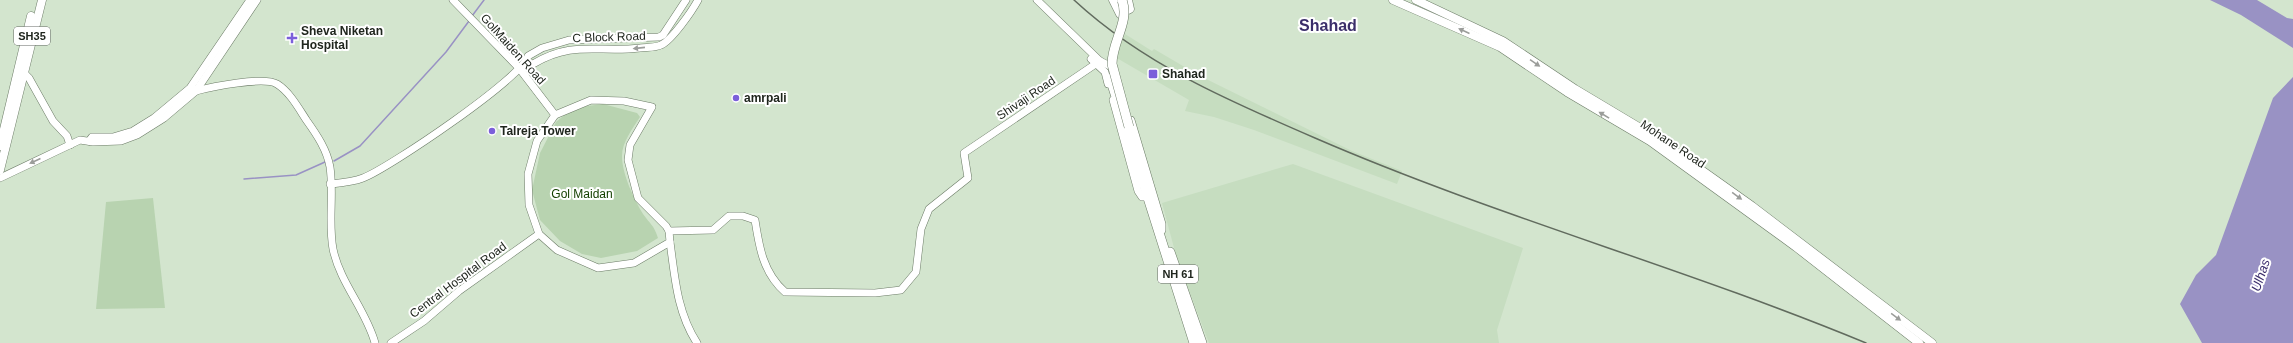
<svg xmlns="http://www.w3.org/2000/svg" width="2293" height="343" font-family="Arial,sans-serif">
<rect width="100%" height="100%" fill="#d3e5ce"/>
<g fill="#c6ddc0">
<polygon points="1125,34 1152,51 1154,49 1200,76 1352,151 1402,171 1397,184 1254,130 1214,117 1185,111 1189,100 1115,57"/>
<polygon points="1293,164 1523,248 1497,330 1499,343 1209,343 1177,259 1162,203"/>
</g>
<g fill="#b8d3b0">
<path d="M603,104L637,113L640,117C633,128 622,142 622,156C622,174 634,199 643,214C650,224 654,225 658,238L637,251L601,258L582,254L560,241L540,220L532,190L540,153L556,122L567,113L587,106Z"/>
<polygon points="153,198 165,308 96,309 106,202"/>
</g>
<g fill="#9992c4">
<polygon points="2210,0 2257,0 2287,18 2293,19 2293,48 2241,15"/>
<polygon points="2293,77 2293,343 2202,343 2180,304 2196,275 2216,255 2273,98"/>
</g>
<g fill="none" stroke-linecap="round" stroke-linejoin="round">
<g stroke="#9992c4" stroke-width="1.5">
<polyline points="472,16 484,0"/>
<polyline points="334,161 360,146 446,52 469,21"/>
<polyline points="244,179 296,175 325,162"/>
</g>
<g stroke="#6b7b66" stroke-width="8">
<g id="tertiary">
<polyline points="453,0 519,68 555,115"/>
<path d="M526,63L533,64C573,40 598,53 640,48C646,47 655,48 661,45C672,40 692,11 698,0"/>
<path d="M193,90L196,91C211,87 264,76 277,84C290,92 299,109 307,121C317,135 327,150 330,167C334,194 328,222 333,249C340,283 366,310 375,343"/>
<polygon points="591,100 624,101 652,107 630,145 628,160 638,198 666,226 669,231 670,242 634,263 598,268 557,250 539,234 529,205 528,174 537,141 555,115"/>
<path d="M330,184C341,183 353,182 363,178C389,168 522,78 528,56L542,48L569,40L659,37L663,35L686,0"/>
<path d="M669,231L713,230L729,216H743L755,220C759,246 763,273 785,292L875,293L901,290L916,272L921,229L929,209L968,178L964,153L1100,61"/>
<path d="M670,242C675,278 677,312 697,343"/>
<polyline points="391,343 424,321 459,291 539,234"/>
</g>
</g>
<g stroke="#6b7b66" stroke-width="8">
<g id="secondary">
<polyline points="1037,0 1100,61 1114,68"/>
<polyline points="1091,59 1105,72 1108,84"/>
<polyline points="22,71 29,78 53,121 67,136 70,145"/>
<polyline points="1113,100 1138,191 1142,197 1147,197"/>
<polyline points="1131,120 1162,224 1162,230"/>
<polyline points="89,141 92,137 113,137 133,131 154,118 190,88 250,0"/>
<polyline points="0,178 80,140 93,142 121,141 137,135 164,118 196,91 257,0"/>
</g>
</g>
<g stroke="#6b7b66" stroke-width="9">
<g id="primary">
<polyline points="1113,0 1120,14 1130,9 1128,0"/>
<polyline points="1393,0 1500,47 1567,92 1650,141 1796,247 1919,343"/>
<polyline points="1416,0 1503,41 1575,89 1652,135 1752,206 1932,343"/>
<polyline points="0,146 31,16"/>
<polyline points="0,170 42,0"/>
</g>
</g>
<g stroke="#6b7b66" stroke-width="10">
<g id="trunk">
<polyline points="1110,78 1194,343"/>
<polyline points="1170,252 1202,343"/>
</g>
</g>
<use href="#tertiary" stroke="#fff" stroke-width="7"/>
<use href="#secondary" stroke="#fff" stroke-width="7"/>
<use href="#primary" stroke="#fff" stroke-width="8"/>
<use href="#trunk" stroke="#fff" stroke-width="9"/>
<path stroke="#616b5e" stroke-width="1.5" d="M1074,0C1143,64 1229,101 1315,138C1495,216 1685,268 1866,343"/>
<g stroke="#6b7b66" stroke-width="10" stroke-linecap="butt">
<path id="trunk-bridge" d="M1122,0C1130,22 1112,41 1112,64L1129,127"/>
</g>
<use href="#trunk-bridge" stroke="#fff" stroke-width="9"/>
</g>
<defs><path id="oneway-solid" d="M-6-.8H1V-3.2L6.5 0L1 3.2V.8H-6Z"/></defs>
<g fill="#9b9d9a">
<use href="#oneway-solid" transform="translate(1464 31) rotate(-156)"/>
<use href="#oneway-solid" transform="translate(639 48) rotate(174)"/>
<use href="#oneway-solid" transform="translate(1535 63) rotate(34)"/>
<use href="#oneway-solid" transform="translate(1604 115) rotate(-149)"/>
<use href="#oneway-solid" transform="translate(35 161) rotate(156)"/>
<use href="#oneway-solid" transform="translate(1737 196) rotate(36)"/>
<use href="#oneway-solid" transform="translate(1896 317) rotate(36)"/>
</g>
<g fill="#7b5fda" stroke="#fff" stroke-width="1.5">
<path d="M290 32h4v4h4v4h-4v4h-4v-4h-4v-4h4z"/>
<rect x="1148" y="69" width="10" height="10" rx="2"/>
<circle cx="736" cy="98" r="4"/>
<circle cx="492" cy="131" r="4"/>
</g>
<g text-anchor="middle" stroke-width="4" stroke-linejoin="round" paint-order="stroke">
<g fill="#fff" stroke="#636762" stroke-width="1">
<rect x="14" y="27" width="36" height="18" rx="3"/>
<rect x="1158" y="265" width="40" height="18" rx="3"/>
</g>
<g font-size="11" font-weight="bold" fill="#20261e">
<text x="32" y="40">SH35</text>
<text x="1178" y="278">NH 61</text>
</g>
<g font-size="12" font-weight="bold" fill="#20261e" stroke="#fff" text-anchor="start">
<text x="301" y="35">Sheva Niketan<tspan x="301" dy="14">Hospital</tspan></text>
<text x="1162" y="78">Shahad</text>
<text x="744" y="102">amrpali</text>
<text x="500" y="135">Talreja Tower</text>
</g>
<g font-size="12" fill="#20261e" stroke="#fff">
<text transform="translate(609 37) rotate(-2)" y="4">C Block Road</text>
<text transform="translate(513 49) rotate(48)" y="4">GolMaiden Road</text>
<text transform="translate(1026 98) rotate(-34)" y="4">Shivaji Road</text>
<text transform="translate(1673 144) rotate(34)" y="4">Mohane Road</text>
<text transform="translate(458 280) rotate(-37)" y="4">Central Hospital Road</text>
</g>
<g font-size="12" fill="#144000" stroke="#fff">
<text x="582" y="198">Gol Maidan</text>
</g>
<g font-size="13" font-style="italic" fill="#3c2f6d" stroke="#fff">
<text transform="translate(2260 275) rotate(-72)" y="5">Ulhas</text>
</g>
<g font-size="16" font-weight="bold" fill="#3b2e6a" stroke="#fff">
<text x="1328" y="31">Shahad</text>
</g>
</g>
</svg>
